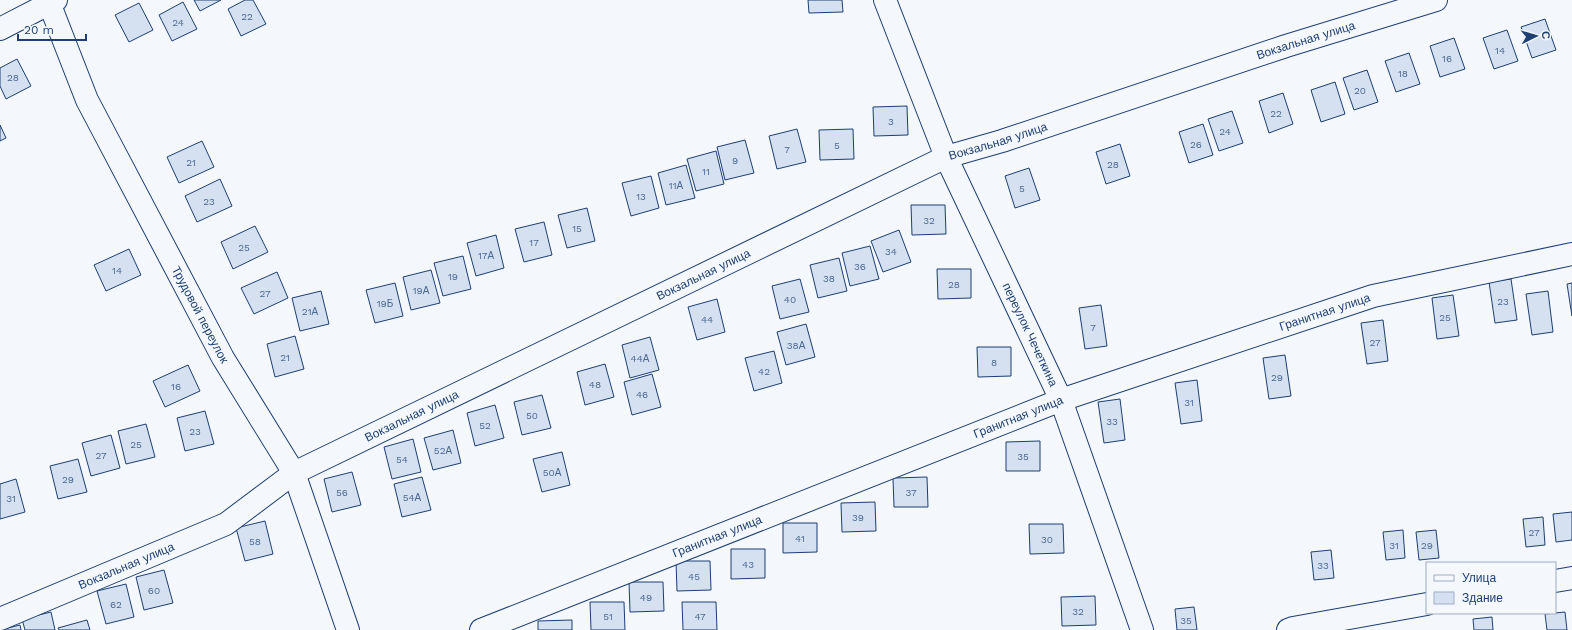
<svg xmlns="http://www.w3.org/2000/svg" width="1572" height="630" font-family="'Work Sans',sans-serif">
<rect width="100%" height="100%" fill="#f4f7fb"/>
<g fill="#d5e0f0" stroke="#1d3f73">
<polygon points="194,0 221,0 200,11"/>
<polygon points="245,0 253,0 266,24 241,36 228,9"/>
<polygon points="808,0 842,0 843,12 809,13"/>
<polygon points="183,2 197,29 172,41 159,15"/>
<polygon points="139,3 153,30 129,42 115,15"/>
<polygon points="1545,19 1556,50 1532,58 1521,27"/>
<polygon points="1507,30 1518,61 1494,69 1483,38"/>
<polygon points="1454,38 1465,69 1440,77 1430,46"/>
<polygon points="1409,53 1420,84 1396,92 1385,61"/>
<polygon points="17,59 31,86 6,99 0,86 0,68"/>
<polygon points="1367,70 1378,102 1354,110 1343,78"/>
<polygon points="1335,82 1345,114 1321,122 1311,90"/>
<polygon points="1283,93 1293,124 1269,133 1259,101"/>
<polygon points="907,106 908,135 874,136 873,107"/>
<polygon points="1232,111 1243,143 1219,151 1208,119"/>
<polygon points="1203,124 1213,155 1189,163 1179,132"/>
<polygon points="0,125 6,138 0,141"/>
<polygon points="797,129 806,162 777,169 769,136"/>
<polygon points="853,129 854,159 820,160 819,130"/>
<polygon points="745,140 754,173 725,180 717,147"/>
<polygon points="202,141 214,167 179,183 167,157"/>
<polygon points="1120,144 1130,176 1106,184 1096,152"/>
<polygon points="716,151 724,184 696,191 687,159"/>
<polygon points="686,165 695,198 666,205 658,173"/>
<polygon points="1029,168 1040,200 1015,208 1005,176"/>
<polygon points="651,176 659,208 631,216 622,183"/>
<polygon points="220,179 232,206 197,222 185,196"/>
<polygon points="911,205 945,205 946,234 912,235"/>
<polygon points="587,208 595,241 567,248 558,215"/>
<polygon points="544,222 552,255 524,262 515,229"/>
<polygon points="255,226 268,252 233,269 221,242"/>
<polygon points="899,230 911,262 883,272 871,241"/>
<polygon points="496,235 504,268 476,276 467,243"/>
<polygon points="870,246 879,279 850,286 842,253"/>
<polygon points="129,249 141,275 106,291 94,265"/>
<polygon points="463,256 471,289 443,296 434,263"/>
<polygon points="839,258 847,291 818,298 810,265"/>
<polygon points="937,269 971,269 971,298 938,299"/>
<polygon points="431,270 440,303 411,310 403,277"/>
<polygon points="277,272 288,298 254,314 241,288"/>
<polygon points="800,279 809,312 780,319 772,286"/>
<polygon points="1511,279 1517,320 1495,323 1489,282"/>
<polygon points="395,283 403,316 375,323 366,290"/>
<polygon points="1572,283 1572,316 1567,284"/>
<polygon points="321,291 329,324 300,331 292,298"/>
<polygon points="1548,291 1553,332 1532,335 1526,294"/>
<polygon points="1453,295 1459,336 1437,339 1432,298"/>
<polygon points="717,299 725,332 697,340 688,307"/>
<polygon points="1101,305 1107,346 1085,349 1079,308"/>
<polygon points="1383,320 1388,361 1367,364 1361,323"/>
<polygon points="806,324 815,357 786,365 777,332"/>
<polygon points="295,336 304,369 275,377 267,344"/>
<polygon points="650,337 659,370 630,378 622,345"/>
<polygon points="977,347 1011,347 1011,376 978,377"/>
<polygon points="774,351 782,383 754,391 745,358"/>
<polygon points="1285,355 1291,396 1269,399 1263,358"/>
<polygon points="605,364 614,397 585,405 577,372"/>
<polygon points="188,365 200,391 165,407 153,381"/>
<polygon points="652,374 661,407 632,415 624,382"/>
<polygon points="1197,380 1202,421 1181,424 1175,383"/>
<polygon points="542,395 551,428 522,435 514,402"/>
<polygon points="1120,399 1125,440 1104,443 1098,402"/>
<polygon points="495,405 504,438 475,446 467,413"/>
<polygon points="205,411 214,444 185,451 177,418"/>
<polygon points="146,424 155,457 126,464 118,431"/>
<polygon points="453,430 461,463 433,470 424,438"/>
<polygon points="111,435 120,468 91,476 82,443"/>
<polygon points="413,439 421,472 392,479 384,447"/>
<polygon points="1040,441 1040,471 1006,471 1006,442"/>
<polygon points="562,452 570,485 542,492 533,459"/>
<polygon points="78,459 87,492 58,499 50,466"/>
<polygon points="352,472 361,505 332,512 324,479"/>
<polygon points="422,477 431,510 402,517 394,484"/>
<polygon points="927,477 928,507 894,507 893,478"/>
<polygon points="16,479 25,512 0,519 0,484"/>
<polygon points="875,502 876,531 842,532 841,503"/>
<polygon points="1572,512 1572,540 1556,542 1553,514"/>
<polygon points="1543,517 1545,545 1526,547 1523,519"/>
<polygon points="265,521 273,554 245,561 236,528"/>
<polygon points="783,523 817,523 817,552 783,553"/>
<polygon points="1029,524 1063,524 1064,553 1030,554"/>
<polygon points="1403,530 1405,558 1386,560 1383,532"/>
<polygon points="1436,530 1439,558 1419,560 1416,532"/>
<polygon points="731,549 765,549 765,578 731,579"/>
<polygon points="1331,550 1334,578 1314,580 1311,552"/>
<polygon points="676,561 710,561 711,590 677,591"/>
<polygon points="164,570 173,603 144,610 136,577"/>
<polygon points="629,582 663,582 664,611 630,612"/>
<polygon points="126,584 134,617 106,624 97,591"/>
<polygon points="1095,596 1096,625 1062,626 1061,597"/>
<polygon points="590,602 624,602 625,630 591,630"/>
<polygon points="682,602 716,602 717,630 683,630"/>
<polygon points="1194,607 1197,630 1177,630 1175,609"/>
<polygon points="51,612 55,630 25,630 22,619"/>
<polygon points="1565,612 1567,630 1547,630 1545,614"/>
<polygon points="1492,617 1493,630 1474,630 1473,619"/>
<polygon points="87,620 90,630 59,630 58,628"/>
<polygon points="572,620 572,630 538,630 538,621"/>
<polygon points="20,625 21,630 0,630"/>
</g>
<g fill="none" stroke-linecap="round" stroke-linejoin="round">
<g stroke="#1d3f73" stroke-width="24">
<g id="minor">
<path id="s1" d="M48,0L87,100L223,358L294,473L348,630"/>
<path id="s2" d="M885,0L946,157L1061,400L1142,630"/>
<polyline points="0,29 56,0"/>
<polyline points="1555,581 1572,578"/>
<path id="s3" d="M0,619L226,524L294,473L946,157L1002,141L1286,46L1436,0"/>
<path id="s4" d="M481,630L1061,400L1373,296L1572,254"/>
<polyline points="1288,630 1293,628 1427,604"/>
</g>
</g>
<use href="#minor" stroke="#f4f7fb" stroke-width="22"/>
</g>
<g text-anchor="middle" stroke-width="3" stroke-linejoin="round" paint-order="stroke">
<g font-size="10" fill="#4b6792">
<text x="247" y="20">22</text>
<text x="178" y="26">24</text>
<text x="1500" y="54">14</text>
<text x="1447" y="62">16</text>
<text x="1403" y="77">18</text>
<text x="13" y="81">28</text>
<text x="1360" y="94">20</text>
<text x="1276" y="117">22</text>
<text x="891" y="125">3</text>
<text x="1225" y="135">24</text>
<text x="1196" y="148">26</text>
<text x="837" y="149">5</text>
<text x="787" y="153">7</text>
<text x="735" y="164">9</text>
<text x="191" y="166">21</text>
<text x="1113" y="168">28</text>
<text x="706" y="175">11</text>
<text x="676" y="189">11А</text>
<text x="1022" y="192">5</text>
<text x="641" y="200">13</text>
<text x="209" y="205">23</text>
<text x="929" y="224">32</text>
<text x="577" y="232">15</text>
<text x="534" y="246">17</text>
<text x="244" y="251">25</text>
<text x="891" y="255">34</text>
<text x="486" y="259">17А</text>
<text x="860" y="270">36</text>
<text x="117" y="274">14</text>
<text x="453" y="280">19</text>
<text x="829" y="282">38</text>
<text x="954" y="288">28</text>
<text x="421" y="294">19А</text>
<text x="265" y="297">27</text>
<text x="790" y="303">40</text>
<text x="1503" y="305">23</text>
<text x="385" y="307">19Б</text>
<text x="310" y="315">21А</text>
<text x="1445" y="321">25</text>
<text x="707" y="323">44</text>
<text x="1093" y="331">7</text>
<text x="1375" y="346">27</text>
<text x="796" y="349">38А</text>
<text x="285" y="361">21</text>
<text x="640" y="362">44А</text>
<text x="994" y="366">8</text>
<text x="764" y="375">42</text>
<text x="1277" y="381">29</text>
<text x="595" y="388">48</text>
<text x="176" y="390">16</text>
<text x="642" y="398">46</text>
<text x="1189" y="406">31</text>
<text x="532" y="419">50</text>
<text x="1112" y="425">33</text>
<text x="485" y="429">52</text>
<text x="195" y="435">23</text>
<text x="136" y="448">25</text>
<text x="443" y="454">52А</text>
<text x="101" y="459">27</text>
<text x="1023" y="460">35</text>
<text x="402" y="463">54</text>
<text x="552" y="476">50А</text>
<text x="68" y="483">29</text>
<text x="342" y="496">56</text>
<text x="911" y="496">37</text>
<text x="412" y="501">54А</text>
<text x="11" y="502">31</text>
<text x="858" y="521">39</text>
<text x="1534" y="536">27</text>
<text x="800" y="542">41</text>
<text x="1047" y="543">30</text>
<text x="255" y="545">58</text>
<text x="1394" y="549">31</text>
<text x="1427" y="549">29</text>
<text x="748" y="568">43</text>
<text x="1323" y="569">33</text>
<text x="694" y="580">45</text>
<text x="154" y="594">60</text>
<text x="646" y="601">49</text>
<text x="116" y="608">62</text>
<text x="1078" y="615">32</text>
<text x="608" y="620">51</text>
<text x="700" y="620">47</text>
<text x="1186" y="624">35</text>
</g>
<g font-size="12" fill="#1d3f73" stroke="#f4f7fb">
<text dy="4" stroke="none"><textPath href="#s3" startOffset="1433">Вокзальная улица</textPath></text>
<text dy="4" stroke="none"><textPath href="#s3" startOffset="1109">Вокзальная улица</textPath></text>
<text dy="4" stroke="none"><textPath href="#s3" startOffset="785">Вокзальная улица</textPath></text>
<text dy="4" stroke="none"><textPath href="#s4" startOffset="902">Гранитная улица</textPath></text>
<text dy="4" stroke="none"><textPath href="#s1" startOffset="350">Трудовой переулок</textPath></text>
<text dy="4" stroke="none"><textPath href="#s2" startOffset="365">переулок Чечеткина</textPath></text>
<text dy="4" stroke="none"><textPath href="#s3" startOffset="461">Вокзальная улица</textPath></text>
<text dy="4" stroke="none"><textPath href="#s4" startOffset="578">Гранитная улица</textPath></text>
<text dy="4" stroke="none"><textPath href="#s4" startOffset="254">Гранитная улица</textPath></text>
<text dy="4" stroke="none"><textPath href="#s3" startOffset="137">Вокзальная улица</textPath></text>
</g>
</g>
<rect x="1426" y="562" width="130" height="52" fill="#f4f7fb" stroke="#9eadc5"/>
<rect x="1434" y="575" width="20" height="6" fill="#f4f7fb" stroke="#9eadc5"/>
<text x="1462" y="582" font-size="12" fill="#1d3f73">Улица</text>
<rect x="1434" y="592" width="20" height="12" fill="#d5e0f0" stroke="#9eadc5"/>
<text x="1462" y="602" font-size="12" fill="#1d3f73">Здание</text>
<g transform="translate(1536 36) rotate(85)" stroke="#f4f7fb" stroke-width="3" paint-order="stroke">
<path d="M0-3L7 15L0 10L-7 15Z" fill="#1d3f73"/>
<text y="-6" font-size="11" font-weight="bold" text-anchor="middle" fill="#1d3f73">С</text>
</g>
<path d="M18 34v6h68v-6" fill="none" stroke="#1d3f73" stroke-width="2"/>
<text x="24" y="34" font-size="12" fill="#1d3f73" stroke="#f4f7fb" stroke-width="3" paint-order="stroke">20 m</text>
</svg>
